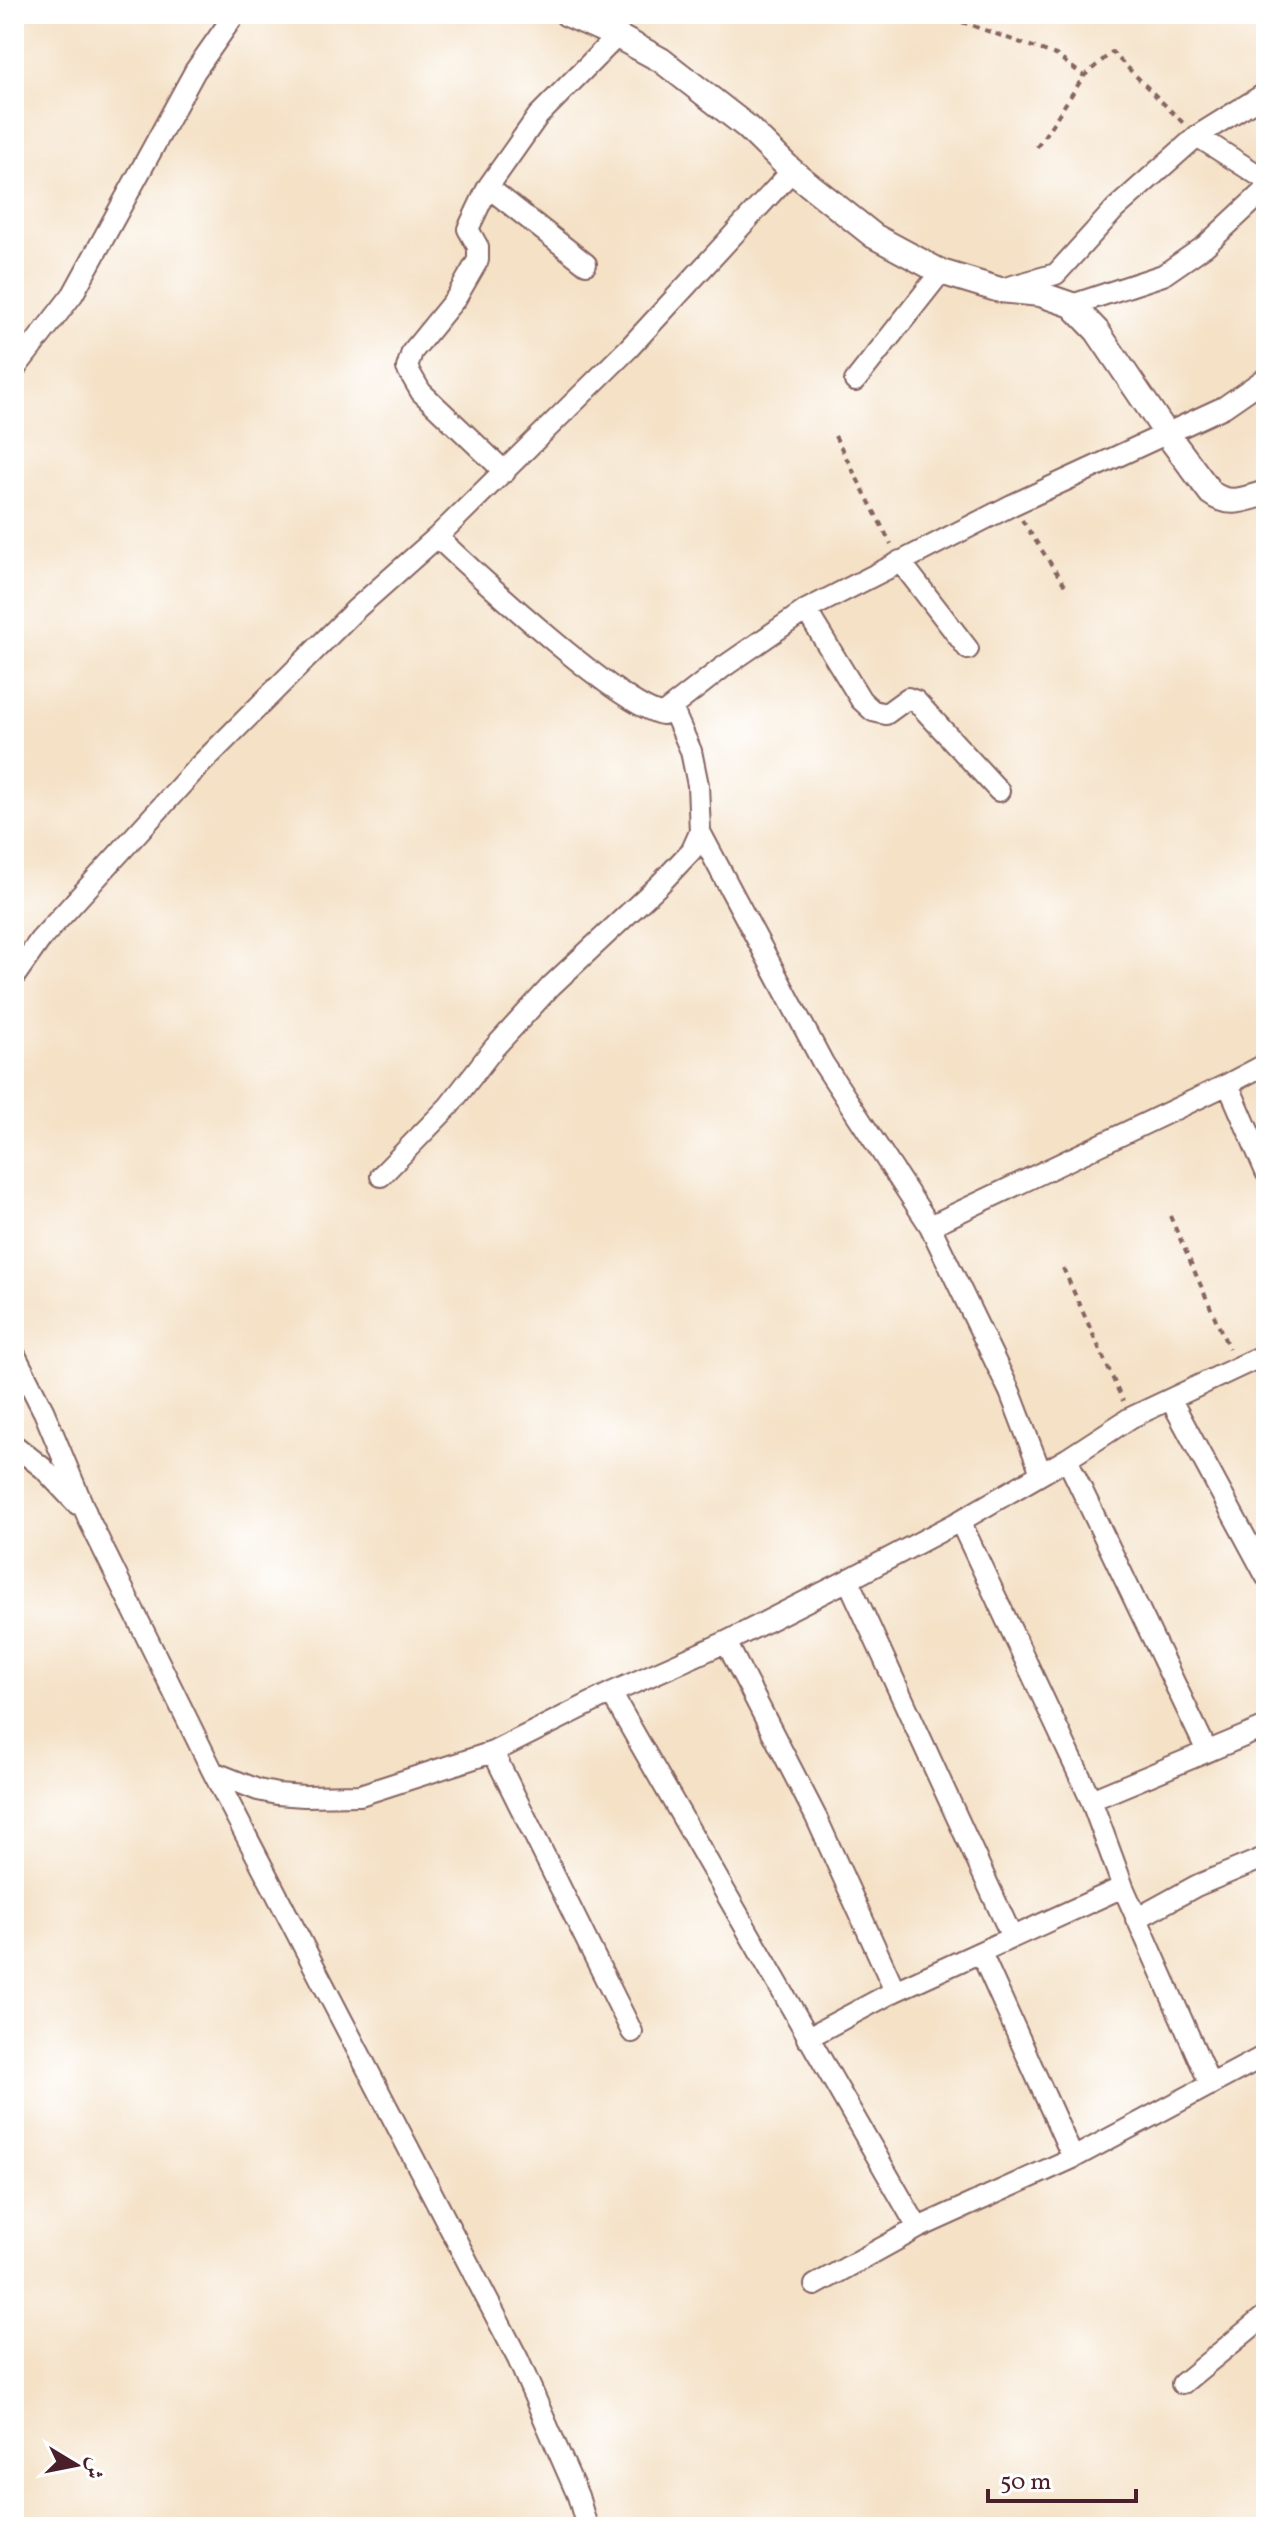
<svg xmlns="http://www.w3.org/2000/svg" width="1280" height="2541" viewBox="0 0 1280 2541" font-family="Vollkorn,Amiri,serif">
<rect width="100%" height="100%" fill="#fff"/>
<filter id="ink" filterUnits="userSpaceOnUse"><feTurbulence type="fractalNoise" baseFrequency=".0125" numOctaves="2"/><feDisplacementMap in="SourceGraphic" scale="16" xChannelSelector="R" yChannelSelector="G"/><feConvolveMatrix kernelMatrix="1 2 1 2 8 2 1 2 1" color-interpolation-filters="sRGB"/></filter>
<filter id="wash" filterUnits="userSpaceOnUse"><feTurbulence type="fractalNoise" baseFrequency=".006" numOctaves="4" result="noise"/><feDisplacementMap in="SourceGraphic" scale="32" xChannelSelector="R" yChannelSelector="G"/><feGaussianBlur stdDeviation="1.8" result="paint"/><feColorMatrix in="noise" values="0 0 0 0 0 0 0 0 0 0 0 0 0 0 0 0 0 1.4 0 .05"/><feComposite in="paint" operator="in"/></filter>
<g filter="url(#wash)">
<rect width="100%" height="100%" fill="#f4e1c6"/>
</g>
<g filter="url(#ink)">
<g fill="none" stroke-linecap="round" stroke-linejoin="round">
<defs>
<path id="minor" d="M 1197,136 L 1266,180
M 488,187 L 586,264
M 1005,288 L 1056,274 L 1115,209 L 1197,136 L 1266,93
M 1072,305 L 1163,275 L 1205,246 L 1266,189
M 14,370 L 73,294 L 195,71 L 235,14
M 855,381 L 941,272
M 505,472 L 421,392 L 407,368 L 412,352 L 456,298 L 478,260 L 478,247 L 468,229 L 488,187 L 538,116 L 617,36
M 437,537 C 473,571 624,711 663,714 L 722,668 L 806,610 L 1012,505 L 1224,407 L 1266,378
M 900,561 L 968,649
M 806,610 L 861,700 L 873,711 L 886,714 L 908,698 L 916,701 L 999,791
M 700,832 L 823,1063 L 930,1226
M 14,977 L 40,940 L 194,771 L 355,610 L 437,537 L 629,348 L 792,171
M 1266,1064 L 1228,1084 L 1266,1172
M 381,1176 L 449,1106 L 494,1048 L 551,986 L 660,884 L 692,850 L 700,832 L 698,785 L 691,751 L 672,708
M 14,1353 L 44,1412 L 89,1520 L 213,1772 L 518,2359 L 578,2496 L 587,2527
M 1171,1400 L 1266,1576
M 14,1445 L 43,1468 L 77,1504
M 1067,1459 L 1207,1751
M 1041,1473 L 1010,1392 L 930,1226 L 1228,1084
M 960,1521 L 1091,1800 L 1123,1887 L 1210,2084
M 848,1580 L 1012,1937
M 726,1642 L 816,1817 L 895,1991
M 611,1693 L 918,2228
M 493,1752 L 632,2032
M 213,1772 L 258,1790 L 277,1794 L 304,1796 L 360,1795 L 493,1752 L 611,1693 L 726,1642 L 848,1580 L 960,1521 L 1067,1459 L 1130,1418 L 1266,1354
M 1091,1800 L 1266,1727
M 1136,1919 L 1196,1886 L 1266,1857
M 981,1953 L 1073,2158
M 807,2038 L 895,1991 L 1123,1887
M 815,2285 L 918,2228 L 1073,2158 L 1266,2055
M 1182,2384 L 1266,2315"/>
<path id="tertiary" d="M 567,14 L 617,36 L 661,60 L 746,126 L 792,171 L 874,236 L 941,272 L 1000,290 L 1040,294 L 1072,305 L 1097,331 L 1166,433 L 1211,493 C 1229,507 1245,499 1266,493"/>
</defs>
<use href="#minor" stroke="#866361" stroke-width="24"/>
<use href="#tertiary" stroke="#866361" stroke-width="28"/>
<path stroke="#866361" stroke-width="4" stroke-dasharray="6 6" stroke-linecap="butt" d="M 939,14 L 1056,55 L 1084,76
M 1037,147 L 1084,76 L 1112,52 L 1183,123
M 835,436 L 891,544
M 1022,520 L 1066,587
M 1170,1216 L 1229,1349
M 1063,1268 L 1123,1401"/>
<use href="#minor" stroke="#fff" stroke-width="20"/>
<use href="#tertiary" stroke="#fff" stroke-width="24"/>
</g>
</g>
<rect width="1280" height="2541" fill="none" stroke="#fff" stroke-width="48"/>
<g transform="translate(76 2465) rotate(100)" stroke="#ffffff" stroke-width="6" paint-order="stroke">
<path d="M0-6L14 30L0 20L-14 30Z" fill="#4a1f2b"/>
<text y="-12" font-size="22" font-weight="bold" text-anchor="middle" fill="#4a1f2b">ش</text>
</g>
<path d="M988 2489v12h148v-12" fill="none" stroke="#4a1f2b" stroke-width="4"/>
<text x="1000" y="2489" font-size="24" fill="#4a1f2b" stroke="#ffffff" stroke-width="6" paint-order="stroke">50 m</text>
</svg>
